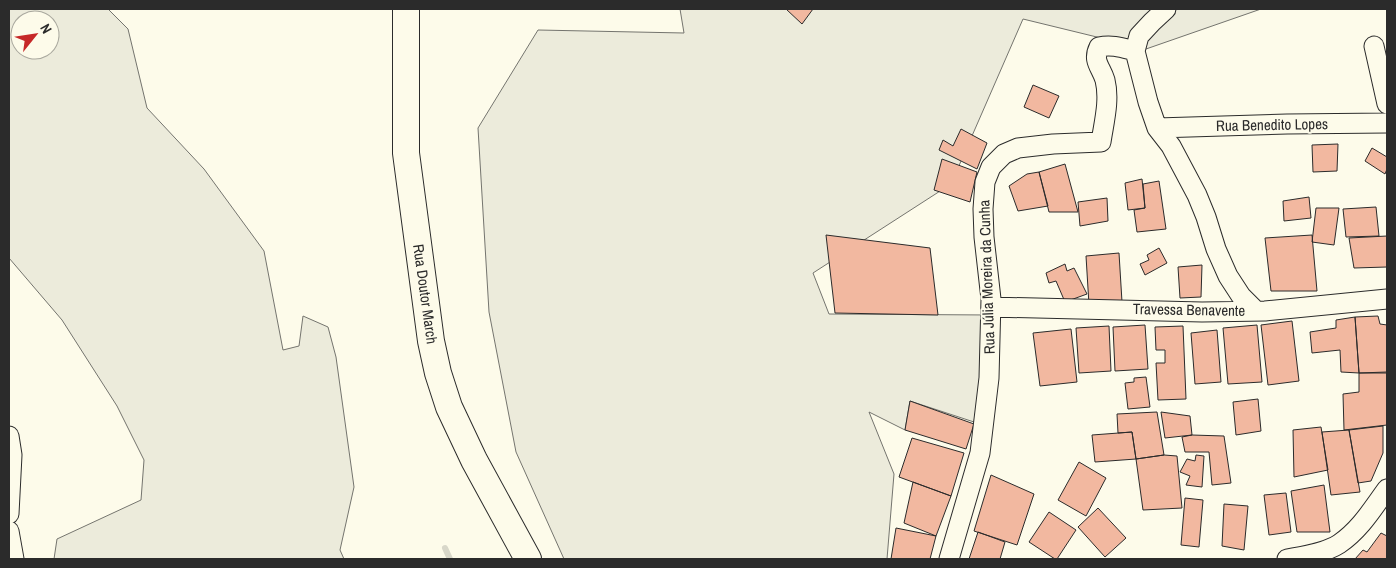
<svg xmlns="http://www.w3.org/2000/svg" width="1396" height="568" viewBox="0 0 1396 568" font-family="'Archivo Narrow',sans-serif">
<rect width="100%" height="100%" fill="#fdfbea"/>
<path fill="#ecebdb" stroke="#74746e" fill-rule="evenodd" d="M 9,9 L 108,9 L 128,29 L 147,108 L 204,169 L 264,251 L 283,350 L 299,346 L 303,316 L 328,327 L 336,357 L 354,487 L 340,550 L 344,559 L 54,559 L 57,539 L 141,500 L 144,460 L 117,406 L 62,320 L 9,258 ZM 20,20 L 50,20 L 50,50 L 20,50 Z
M 680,9 L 1261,9 L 1146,49 L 1023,19 L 951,184 L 813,273 L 829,314 L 991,315 L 974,422 L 910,401 L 905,430 L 869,412 L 894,474 L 887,559 L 564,559 L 516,452 L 489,312 L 478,128 L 538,30 L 684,33 Z"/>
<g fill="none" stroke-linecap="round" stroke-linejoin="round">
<path stroke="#d8d7c9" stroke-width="6" d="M 445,548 L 450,559"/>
</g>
<path fill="#f2b8a0" stroke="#2b2b2b" d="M 786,9 L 813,9 L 802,24 Z
M 1033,85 L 1059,96 L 1049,118 L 1024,107 Z
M 961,129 L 987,143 L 977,169 L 939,150 L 943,140 L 953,146 Z
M 1338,144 L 1337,171 L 1313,172 L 1312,145 Z
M 1372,148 L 1387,157 L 1387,169 L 1385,174 L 1365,161 Z
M 942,159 L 977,172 L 970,202 L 934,190 Z
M 1065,164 L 1078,212 L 1049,212 L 1039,172 Z
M 1039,172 L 1048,206 L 1018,211 L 1009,186 L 1027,174 Z
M 1142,179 L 1145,208 L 1128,210 L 1125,183 Z
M 1159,181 L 1166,229 L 1137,232 L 1134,210 L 1145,208 L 1143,184 Z
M 1309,197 L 1311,218 L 1284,221 L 1283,201 Z
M 1107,198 L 1108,221 L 1080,226 L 1078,202 Z
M 1376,207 L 1379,236 L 1346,237 L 1343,209 Z
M 1316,208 L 1339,208 L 1334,245 L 1312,242 Z
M 826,235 L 930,248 L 938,315 L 835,313 Z
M 1312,235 L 1317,291 L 1271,291 L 1265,238 Z
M 1387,236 L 1387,267 L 1354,268 L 1349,238 Z
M 1159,248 L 1167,263 L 1145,275 L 1140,264 L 1149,260 L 1147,255 Z
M 1119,253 L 1122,302 L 1089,305 L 1086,256 Z
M 1065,264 L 1067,271 L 1074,268 L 1087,294 L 1065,302 L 1056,281 L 1049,283 L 1046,273 Z
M 1202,265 L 1201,297 L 1180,298 L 1178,267 Z
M 1378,316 L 1380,324 L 1387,325 L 1387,373 L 1359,373 L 1355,317 Z
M 1355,317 L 1359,373 L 1341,372 L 1340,350 L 1312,353 L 1310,332 L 1336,328 L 1336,320 Z
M 1292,321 L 1299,381 L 1268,385 L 1261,325 Z
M 1145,325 L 1148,369 L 1115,371 L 1113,327 Z
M 1257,325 L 1262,382 L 1228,384 L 1223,328 Z
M 1109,326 L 1111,371 L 1079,373 L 1076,328 Z
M 1183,326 L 1186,399 L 1158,400 L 1156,363 L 1165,363 L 1165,350 L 1156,350 L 1155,327 Z
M 1071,329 L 1077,382 L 1040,386 L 1033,333 Z
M 1217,330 L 1221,382 L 1195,384 L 1191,333 Z
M 1387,372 L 1387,425 L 1344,430 L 1343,394 L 1359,392 L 1359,373 Z
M 1146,377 L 1150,407 L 1128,409 L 1125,383 L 1134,382 L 1134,378 Z
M 1258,399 L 1261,431 L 1236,435 L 1233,402 Z
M 910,401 L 974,424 L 966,449 L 905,430 Z
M 1157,412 L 1164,455 L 1136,459 L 1132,432 L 1118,433 L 1117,414 Z
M 1161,412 L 1190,416 L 1192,435 L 1165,438 Z
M 1383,426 L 1383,453 L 1371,481 L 1358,483 L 1349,430 Z
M 1321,427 L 1328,470 L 1294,477 L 1293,430 Z
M 1349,430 L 1360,492 L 1331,495 L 1322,432 Z
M 1132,432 L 1136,459 L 1095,462 L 1092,435 Z
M 1192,435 L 1224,436 L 1231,483 L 1212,485 L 1209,452 L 1185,452 L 1182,437 Z
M 912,438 L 964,453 L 951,496 L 899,477 Z
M 1164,455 L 1177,456 L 1182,508 L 1143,510 L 1136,459 Z
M 1196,455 L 1204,456 L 1202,487 L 1186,485 L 1190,476 L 1180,472 L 1187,459 L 1195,461 Z
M 1079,462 L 1106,478 L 1086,516 L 1058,500 Z
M 991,475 L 1034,494 L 1017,545 L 974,531 Z
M 913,482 L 951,496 L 936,536 L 904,523 Z
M 1324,485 L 1330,532 L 1297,532 L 1291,491 Z
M 1286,493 L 1291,532 L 1269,535 L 1264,495 Z
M 1185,498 L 1203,500 L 1199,547 L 1181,545 Z
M 1224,504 L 1248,506 L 1244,550 L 1222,546 Z
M 1098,508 L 1126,538 L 1105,557 L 1078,527 Z
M 1049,512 L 1076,530 L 1057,559 L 1055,559 L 1029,542 Z
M 896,528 L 936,536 L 930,559 L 891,559 Z
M 978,532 L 1005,542 L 1000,559 L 969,559 Z
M 1381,533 L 1387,536 L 1387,559 L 1355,559 L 1363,550 L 1367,552 Z"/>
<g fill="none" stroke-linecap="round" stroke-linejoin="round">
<defs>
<path id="street" d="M 1166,9 L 1152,22 L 1139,36 L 1135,51 L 1148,102 L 1157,128 L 1171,146 L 1197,195 L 1206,217 L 1216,249 L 1228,276 L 1241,296 L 1256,311
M 1374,46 L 1387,104
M 1157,128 L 1287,124 L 1387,123
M 991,307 L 1202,312 L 1265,311 L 1387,299
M 9,436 L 12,455 L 9,514
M 9,531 L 14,559
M 949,559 L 980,453 L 989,378 L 991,299 L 984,237 L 983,209 L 985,182 L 991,167 L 1004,154 L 1018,148 L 1053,144 L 1101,142 C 1104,122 1110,100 1105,80 C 1101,67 1092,61 1099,47 C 1112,44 1123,48 1135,51
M 1287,559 C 1303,556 1325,553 1339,544 C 1360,530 1373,508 1387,489"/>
<path id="secondary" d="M 406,9 L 406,153 L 431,341 L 438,373 L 449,407 L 474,460 L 528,559"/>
</defs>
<use href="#street" stroke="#2b2b2b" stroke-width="21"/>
<use href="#secondary" stroke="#2b2b2b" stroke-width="28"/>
<use href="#street" stroke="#fdfbea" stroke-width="19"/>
<use href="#secondary" stroke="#fdfbea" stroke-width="26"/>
</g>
<g text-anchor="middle" stroke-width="4" stroke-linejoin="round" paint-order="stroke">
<g font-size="15" fill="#2b2b2b" stroke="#fdfbea">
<text transform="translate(1272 125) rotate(-1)" y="5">Rua Benedito Lopes</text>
<text transform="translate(987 277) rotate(-92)" y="5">Rua Júlia Moreira da Cunha</text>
<text transform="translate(425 294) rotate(82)" y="5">Rua Doutor March</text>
<text transform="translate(1189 310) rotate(1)" y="5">Travessa Benavente</text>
</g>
</g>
<rect width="1396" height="568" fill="none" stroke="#2b2b2b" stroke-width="20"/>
<g transform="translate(35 35) rotate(60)"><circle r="24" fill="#fdfbea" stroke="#a9a89e"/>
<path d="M0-4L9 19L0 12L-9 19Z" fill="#c62828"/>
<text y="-8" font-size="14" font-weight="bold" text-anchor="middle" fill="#2b2b2b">N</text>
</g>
</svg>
